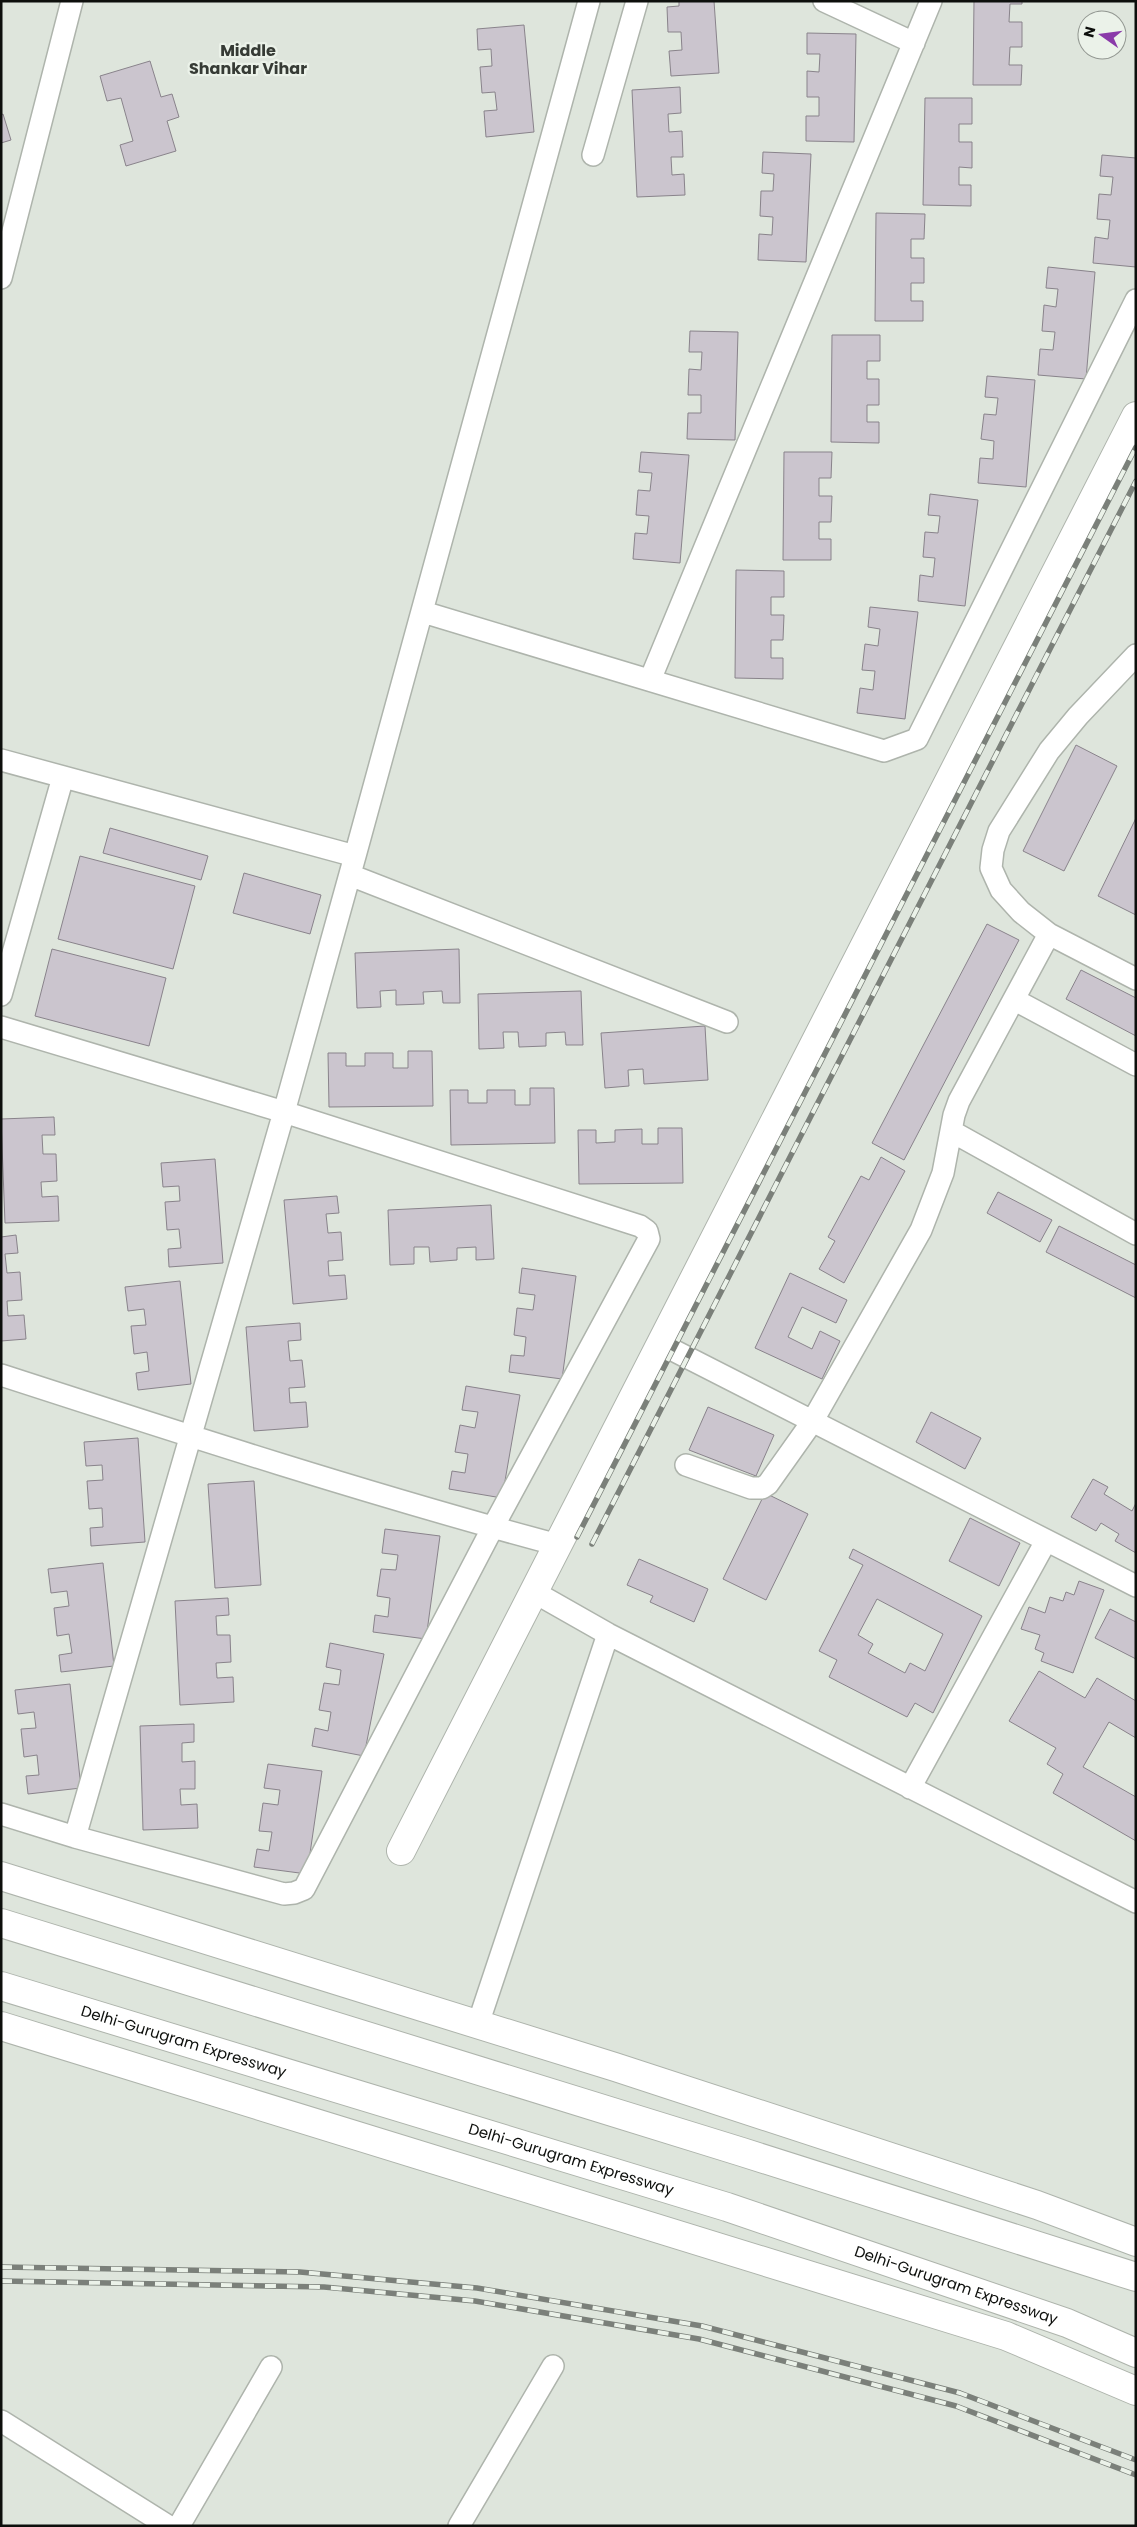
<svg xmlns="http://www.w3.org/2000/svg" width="1137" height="2527" viewBox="0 0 1137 2527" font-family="Poppins,sans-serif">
<rect width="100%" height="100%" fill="#dee5dc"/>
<path fill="#cbc5ce" stroke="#89838b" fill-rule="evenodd" d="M 679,1 L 714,1 L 719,73 L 671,76 L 669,51 L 682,50 L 681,32 L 668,32 L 667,7 L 679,6 Z
M 974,1 L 1022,1 L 1022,4 L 1010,4 L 1009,22 L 1022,22 L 1022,47 L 1010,47 L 1009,65 L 1022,65 L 1021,85 L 973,85 Z
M 524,25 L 534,132 L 486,137 L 484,111 L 497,110 L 495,92 L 482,93 L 480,67 L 492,66 L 491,49 L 478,50 L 477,29 Z
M 807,33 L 856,34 L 854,142 L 806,141 L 806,116 L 819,116 L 819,97 L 807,97 L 807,71 L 819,72 L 820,54 L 807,54 Z
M 150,61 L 161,97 L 172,94 L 179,117 L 167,121 L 176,151 L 126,166 L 120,145 L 133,141 L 121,98 L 107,101 L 100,76 Z
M 680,87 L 681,113 L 668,114 L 669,132 L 682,131 L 683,157 L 671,157 L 672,175 L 684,174 L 685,195 L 637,197 L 632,90 Z
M 925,98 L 972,98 L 972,124 L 959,124 L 959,142 L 972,142 L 972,168 L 959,167 L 959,185 L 971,185 L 971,206 L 923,205 Z
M 3,114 L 11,140 L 1,143 L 1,115 Z
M 763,152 L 811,154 L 806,262 L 758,260 L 759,234 L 772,235 L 773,217 L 760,216 L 761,191 L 773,191 L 774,174 L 762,173 Z
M 1102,155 L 1136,158 L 1136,267 L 1093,263 L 1095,237 L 1108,239 L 1110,220 L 1097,219 L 1099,194 L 1111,195 L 1113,177 L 1100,176 Z
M 876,213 L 925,214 L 924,239 L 911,239 L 911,258 L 924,258 L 924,283 L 911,283 L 911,301 L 923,301 L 923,321 L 875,321 Z
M 1048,267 L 1095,272 L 1086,379 L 1038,375 L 1040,349 L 1053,350 L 1055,332 L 1042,331 L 1044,305 L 1056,307 L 1058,289 L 1046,288 Z
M 690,331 L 738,332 L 735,440 L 687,439 L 688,413 L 701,413 L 701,395 L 688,395 L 689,369 L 701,370 L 702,352 L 689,352 Z
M 832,335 L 880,335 L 880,361 L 867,361 L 867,379 L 879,379 L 879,405 L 867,405 L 867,422 L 879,422 L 879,443 L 831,442 Z
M 987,376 L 1035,380 L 1026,487 L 978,483 L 980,458 L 993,459 L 994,441 L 981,439 L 984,414 L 996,415 L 998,398 L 985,397 Z
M 641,452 L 689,455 L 680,563 L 633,559 L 635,533 L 647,534 L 649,516 L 636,515 L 638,490 L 650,491 L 652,473 L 639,472 Z
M 784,452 L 832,452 L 831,478 L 819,478 L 819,496 L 832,496 L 831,522 L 819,522 L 819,539 L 831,539 L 831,560 L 783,560 Z
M 930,494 L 978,500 L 965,606 L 918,601 L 920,575 L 933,577 L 935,558 L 923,557 L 925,532 L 938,533 L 940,516 L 928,515 Z
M 736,570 L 784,571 L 784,597 L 771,597 L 771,615 L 784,615 L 783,640 L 771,640 L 771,658 L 783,658 L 783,679 L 735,678 Z
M 870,607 L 918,612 L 905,719 L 857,713 L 860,688 L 873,690 L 875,671 L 862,670 L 865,644 L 878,646 L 880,629 L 868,627 Z
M 1076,745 L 1117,766 L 1064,871 L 1023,851 Z
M 1136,818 L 1136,915 L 1098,896 Z
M 110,828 L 208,856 L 201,880 L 103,853 Z
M 80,856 L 195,886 L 173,969 L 58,939 Z
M 244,873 L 321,895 L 310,934 L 233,913 Z
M 987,924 L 1019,940 L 904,1160 L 872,1143 Z
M 52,949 L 166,978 L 149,1046 L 35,1016 Z
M 459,949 L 460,1003 L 443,1003 L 442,991 L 423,992 L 424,1004 L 396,1005 L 396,990 L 380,991 L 381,1007 L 357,1008 L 355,953 Z
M 1081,970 L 1136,998 L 1136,1036 L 1066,999 Z
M 581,991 L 583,1045 L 566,1045 L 565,1032 L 546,1033 L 546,1046 L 519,1047 L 518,1032 L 503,1032 L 504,1048 L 479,1049 L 478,994 Z
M 705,1026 L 708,1080 L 644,1084 L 643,1069 L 628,1070 L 629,1086 L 605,1088 L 601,1033 Z
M 408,1051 L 432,1051 L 433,1106 L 329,1107 L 328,1053 L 346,1053 L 346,1066 L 365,1066 L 365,1053 L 393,1053 L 393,1068 L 408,1068 Z
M 530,1088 L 554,1088 L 555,1143 L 451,1145 L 450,1090 L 468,1090 L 468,1103 L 487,1103 L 487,1090 L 515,1090 L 515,1105 L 530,1105 Z
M 54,1117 L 55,1135 L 42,1135 L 43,1154 L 56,1154 L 57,1181 L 41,1182 L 42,1197 L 58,1196 L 59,1221 L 5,1223 L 1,1119 Z
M 658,1128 L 682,1128 L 683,1183 L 579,1184 L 578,1130 L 596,1130 L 596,1143 L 615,1142 L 615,1130 L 642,1129 L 642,1144 L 658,1144 Z
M 881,1157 L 905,1171 L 844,1283 L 819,1269 L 835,1241 L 828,1237 L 861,1176 L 869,1180 Z
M 215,1159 L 223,1263 L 169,1267 L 168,1249 L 181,1248 L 179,1229 L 167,1230 L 165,1202 L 180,1201 L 179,1186 L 163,1187 L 161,1163 Z
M 998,1192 L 1052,1220 L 1040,1242 L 987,1213 Z
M 337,1196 L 339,1213 L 326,1214 L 328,1233 L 341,1232 L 343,1260 L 328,1261 L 329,1276 L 345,1275 L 347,1299 L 293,1304 L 284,1200 Z
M 491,1205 L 494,1259 L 476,1260 L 476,1247 L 457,1248 L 457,1260 L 430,1262 L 429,1247 L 414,1247 L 414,1264 L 390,1265 L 388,1210 Z
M 1059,1226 L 1136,1265 L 1136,1298 L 1046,1252 Z
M 16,1235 L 18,1253 L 5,1254 L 7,1273 L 20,1272 L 22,1300 L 7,1301 L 8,1316 L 24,1315 L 26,1339 L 1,1341 L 1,1237 Z
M 522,1268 L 576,1276 L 562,1379 L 509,1372 L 511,1355 L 524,1356 L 526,1337 L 514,1335 L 517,1308 L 533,1310 L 535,1295 L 519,1293 Z
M 790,1273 L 847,1300 L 836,1323 L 802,1307 L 788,1337 L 812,1349 L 820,1331 L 840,1341 L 822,1379 L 755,1348 Z
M 180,1281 L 191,1384 L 138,1390 L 136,1373 L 149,1371 L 147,1352 L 134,1354 L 131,1326 L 146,1325 L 144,1309 L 128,1311 L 125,1287 Z
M 300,1323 L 301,1340 L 288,1341 L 290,1361 L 302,1360 L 305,1387 L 289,1388 L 290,1403 L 306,1402 L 308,1427 L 254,1431 L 246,1327 Z
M 466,1386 L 520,1395 L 502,1498 L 449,1489 L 452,1471 L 465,1473 L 468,1454 L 455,1452 L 460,1425 L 475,1428 L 478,1412 L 462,1410 Z
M 708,1407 L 774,1435 L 756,1476 L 689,1450 Z
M 931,1412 L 981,1438 L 965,1469 L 916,1442 Z
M 138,1438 L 145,1542 L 91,1546 L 90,1528 L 103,1527 L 102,1508 L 89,1509 L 87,1481 L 103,1480 L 102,1465 L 86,1466 L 84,1442 Z
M 1093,1479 L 1108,1487 L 1104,1494 L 1132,1511 L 1136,1503 L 1136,1553 L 1115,1541 L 1119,1534 L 1101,1523 L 1096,1531 L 1071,1517 Z
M 254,1481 L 261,1585 L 215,1588 L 208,1484 Z
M 765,1493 L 808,1514 L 766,1600 L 723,1579 Z
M 970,1518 L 1020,1543 L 999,1586 L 949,1561 Z
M 385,1529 L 440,1536 L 426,1639 L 373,1632 L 375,1615 L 388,1617 L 390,1598 L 377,1596 L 381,1569 L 396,1570 L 398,1555 L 382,1553 Z
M 853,1549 L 982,1616 L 933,1713 L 915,1703 L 907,1717 L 829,1677 L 837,1660 L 819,1651 L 863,1565 L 849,1558 ZM 877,1599 L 943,1634 L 925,1671 L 910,1663 L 905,1673 L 868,1653 L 873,1644 L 858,1635 Z
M 639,1559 L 708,1589 L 694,1622 L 650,1602 L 653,1596 L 627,1585 Z
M 103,1563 L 114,1666 L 61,1672 L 59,1655 L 72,1653 L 69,1634 L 57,1636 L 54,1608 L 69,1606 L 67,1591 L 51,1593 L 48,1569 Z
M 1079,1581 L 1104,1590 L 1073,1673 L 1041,1661 L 1044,1653 L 1035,1649 L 1040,1635 L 1021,1629 L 1029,1607 L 1045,1613 L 1050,1597 L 1063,1601 L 1066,1592 L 1074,1595 Z
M 228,1598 L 229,1615 L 216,1616 L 217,1635 L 230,1635 L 231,1662 L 216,1663 L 217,1678 L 233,1677 L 234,1702 L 180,1705 L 175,1601 Z
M 1110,1609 L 1136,1622 L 1136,1659 L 1095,1638 Z
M 330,1643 L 384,1654 L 364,1756 L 312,1746 L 315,1728 L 328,1731 L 331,1712 L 319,1710 L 324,1683 L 339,1685 L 341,1670 L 326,1667 Z
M 1039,1671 L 1085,1698 L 1097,1678 L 1136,1701 L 1136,1738 L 1109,1722 L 1083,1767 L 1136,1797 L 1136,1841 L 1053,1793 L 1063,1774 L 1047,1764 L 1056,1748 L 1009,1721 Z
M 70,1684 L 81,1788 L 28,1794 L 26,1776 L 39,1775 L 37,1755 L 24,1757 L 21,1729 L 36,1728 L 34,1712 L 18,1714 L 15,1690 Z
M 194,1724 L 194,1742 L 182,1743 L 182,1762 L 195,1761 L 195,1789 L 180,1789 L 181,1805 L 197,1804 L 198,1828 L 143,1830 L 140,1726 Z
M 268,1764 L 322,1771 L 307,1874 L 254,1867 L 257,1849 L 269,1851 L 272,1832 L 259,1831 L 263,1803 L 278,1805 L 280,1790 L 264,1788 Z"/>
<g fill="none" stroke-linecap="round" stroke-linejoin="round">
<defs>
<path id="street" d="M 824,1 L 914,43
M 593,155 L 637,1
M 1,278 L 72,1
M 423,612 L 884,751 L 917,739 L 1136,300
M 1136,655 L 1078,716 L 1049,751 L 999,831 L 993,850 L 991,868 L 1001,890 L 1021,912 L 1049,934 L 1136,979
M 650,680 L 931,1
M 1,760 L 355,856 L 589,1
M 350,875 L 727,1022
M 1,995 L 63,777
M 1015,1000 L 1136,1065
M 1,1027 L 284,1112 L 640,1226 L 647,1231 L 649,1239 L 493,1527 L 304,1889 L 294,1893 L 284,1894 L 75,1837 L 1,1814
M 951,1131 L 1136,1234
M 661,1344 L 1136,1586
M 1,1375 C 186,1435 371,1495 558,1545
M 686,1465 L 751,1488 L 762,1488 L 768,1484 L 812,1422 L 921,1230 L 943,1173 L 954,1115 L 959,1101 L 1049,934
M 534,1592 L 608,1634 L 1136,1902
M 910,1788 L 1046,1541
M 75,1837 L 284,1112 L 355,856
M 478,2024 L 608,1634
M 1,2421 L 168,2526
M 179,2526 L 271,2367
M 459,2526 L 553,2366"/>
<path id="secondary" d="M 401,1851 L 1136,416
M 1,1876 L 615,2067 L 1037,2205 L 1136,2242
M 1,2026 L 1006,2336 L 1136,2391"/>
<g id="highway">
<path d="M 1,1923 L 742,2152 L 1136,2277"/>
<path id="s1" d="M 1,1986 L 727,2207 L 1067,2323 L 1136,2353"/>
</g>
</defs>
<use href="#street" stroke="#aeb4ac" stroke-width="24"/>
<use href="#secondary" stroke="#aeb4ac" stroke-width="30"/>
<use href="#highway" stroke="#aeb4ac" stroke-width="30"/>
<use href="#street" stroke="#fff" stroke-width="21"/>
<use href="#secondary" stroke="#fff" stroke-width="28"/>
<use href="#highway" stroke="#fff" stroke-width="28"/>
<defs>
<path id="rail" d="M 577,1537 L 1136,447
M 592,1544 L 1136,481
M 1,2267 L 300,2272 L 477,2288 L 702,2326 L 960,2393 L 1136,2460
M 1,2281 L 324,2287 L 475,2301 L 699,2339 L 956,2406 L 1136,2475"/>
</defs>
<use href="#rail" stroke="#7b807a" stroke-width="5.5"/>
<use href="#rail" stroke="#ebf2e9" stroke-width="4" stroke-dasharray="11" stroke-linecap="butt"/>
</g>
<g text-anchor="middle" stroke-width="4.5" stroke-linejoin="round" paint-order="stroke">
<g font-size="15" fill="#0d0f0c" stroke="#ebf2e9">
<text dy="5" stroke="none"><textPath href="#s1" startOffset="191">Delhi-Gurugram Expressway</textPath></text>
<text dy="5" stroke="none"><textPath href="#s1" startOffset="596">Delhi-Gurugram Expressway</textPath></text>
<text dy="5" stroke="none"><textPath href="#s1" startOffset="1001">Delhi-Gurugram Expressway</textPath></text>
</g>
<g font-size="16" font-weight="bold" fill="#363b35" stroke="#ebf2e9">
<text x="248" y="56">Middle<tspan x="248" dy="18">Shankar Vihar</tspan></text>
</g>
</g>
<rect width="1137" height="2527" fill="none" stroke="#0d0f0c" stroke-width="5"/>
<g transform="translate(1102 35) rotate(284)"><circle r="24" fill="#ebf2e9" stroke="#929791"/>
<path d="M0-4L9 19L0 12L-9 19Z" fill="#8a3aa9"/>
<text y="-8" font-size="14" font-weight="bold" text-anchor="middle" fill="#0d0f0c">N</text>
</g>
</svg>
